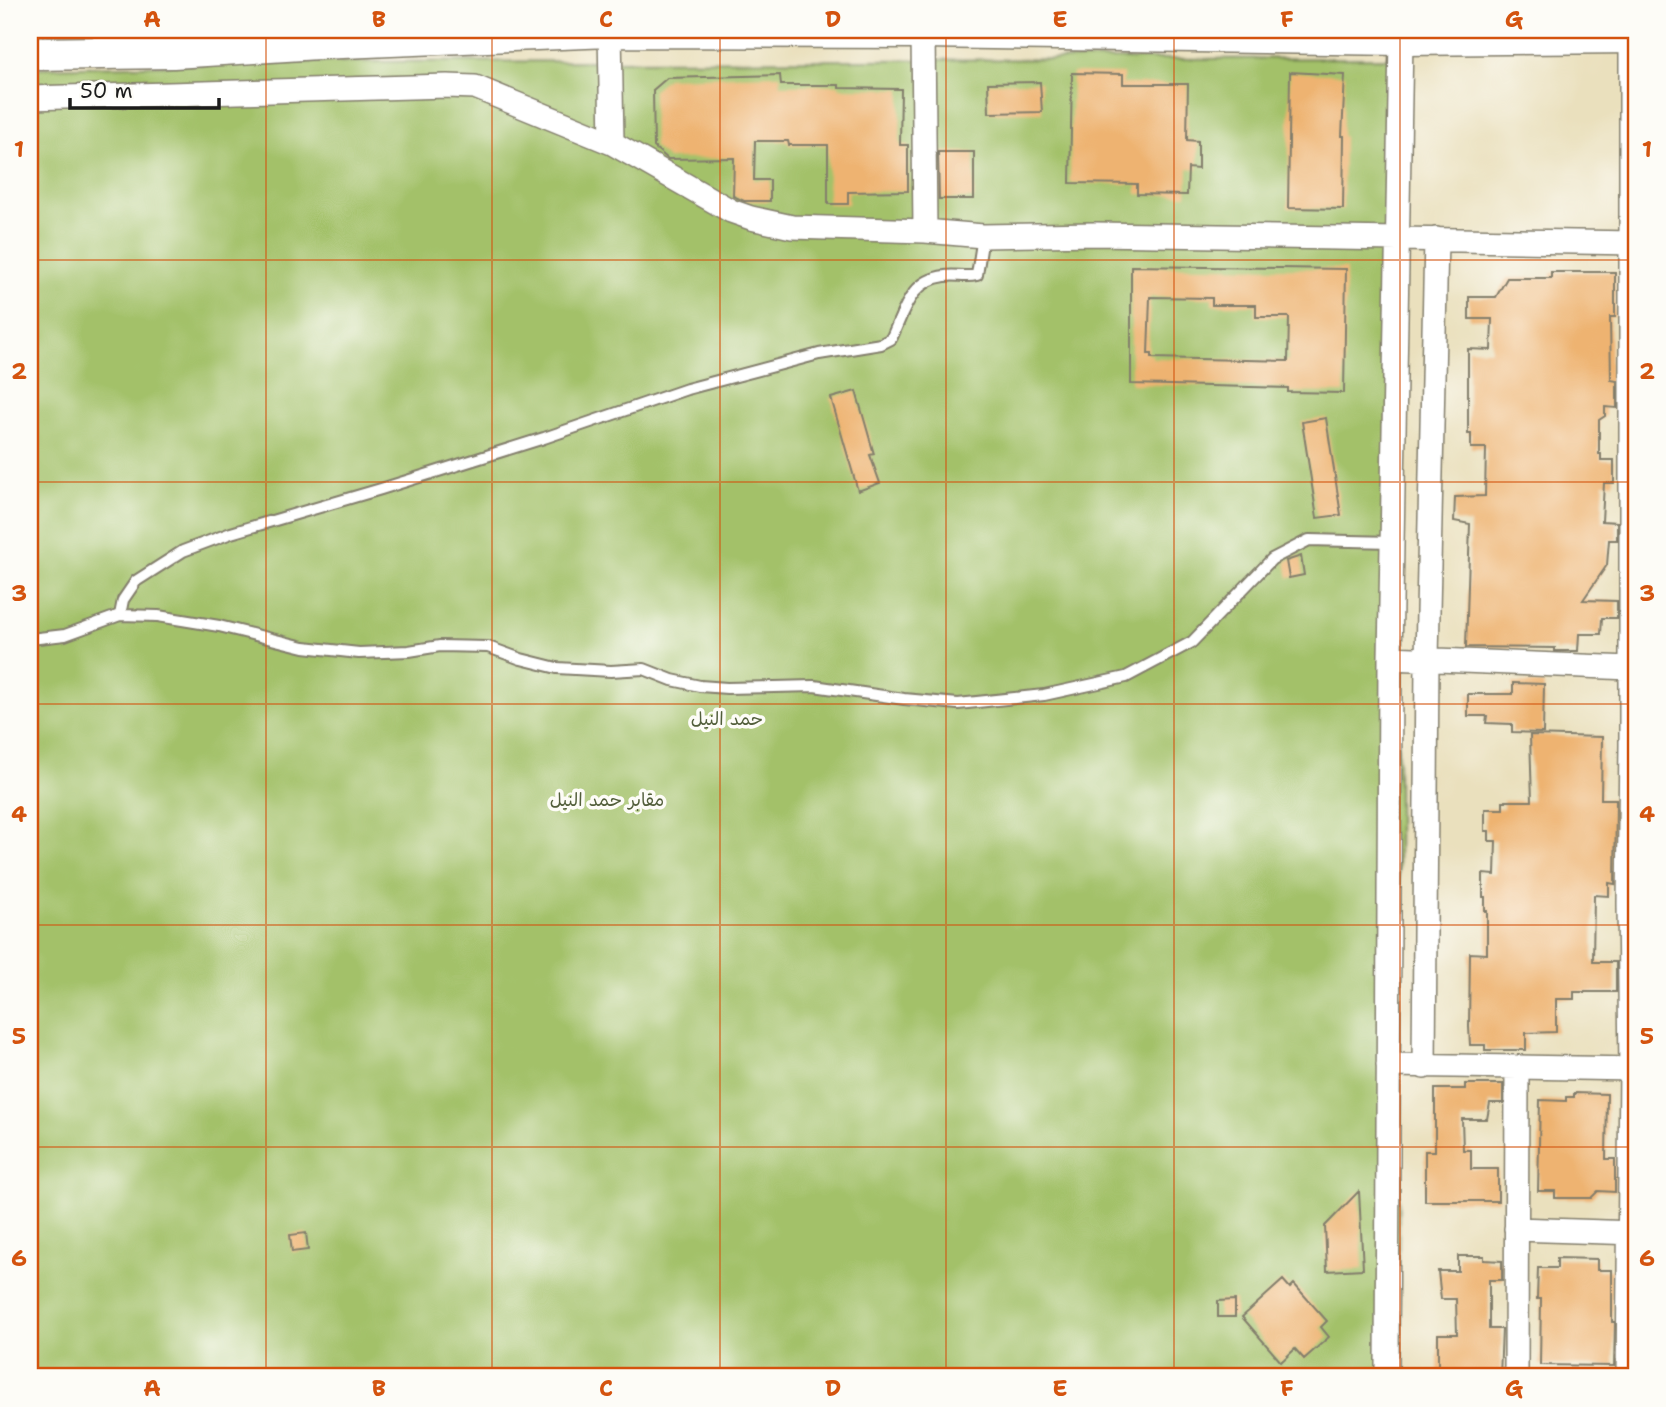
<svg xmlns="http://www.w3.org/2000/svg" width="1666" height="1407" viewBox="0 0 1666 1407" font-family="'Shantell Sans','Playpen Sans Arabic',sans-serif">
<rect width="100%" height="100%" fill="#fdfcf7"/>
<filter id="ink" filterUnits="userSpaceOnUse"><feTurbulence type="fractalNoise" baseFrequency=".0143" numOctaves="2"/><feDisplacementMap in="SourceGraphic" scale="14" xChannelSelector="R" yChannelSelector="G"/><feConvolveMatrix kernelMatrix="1 2 1 2 8 2 1 2 1" color-interpolation-filters="sRGB"/></filter>
<filter id="wash" filterUnits="userSpaceOnUse"><feTurbulence type="fractalNoise" baseFrequency=".00686" numOctaves="4" result="noise"/><feDisplacementMap in="SourceGraphic" scale="28" xChannelSelector="R" yChannelSelector="G"/><feGaussianBlur stdDeviation="1.57" result="paint"/><feColorMatrix in="noise" values="0 0 0 0 0 0 0 0 0 0 0 0 0 0 0 0 0 1.4 0 .05"/><feComposite in="paint" operator="in"/></filter>
<g filter="url(#wash)">
<rect width="100%" height="100%" fill="#eae0bd"/>
<path fill="#a3c169" stroke="#606e42" stroke-width="2" d="M 1397,58 L 1399,1377 L 30,1377 L 30,68 L 323,62 Z"/>
<g id="blocks">
<path fill="#eeb371" fill-rule="evenodd" d="M 1290,72 L 1345,75 L 1342,136 L 1344,136 L 1343,209 L 1288,208 Z
M 1072,73 L 1123,74 L 1123,84 L 1188,84 L 1187,140 L 1198,141 L 1198,169 L 1188,168 L 1187,195 L 1137,194 L 1137,184 L 1070,183 Z
M 780,75 L 781,85 L 839,85 L 839,88 L 901,89 L 900,145 L 908,145 L 908,191 L 848,192 L 848,204 L 828,204 L 828,145 L 789,145 L 788,141 L 755,141 L 754,180 L 770,180 L 770,201 L 744,201 L 733,196 L 734,158 L 668,159 L 654,147 L 653,90 L 667,78 Z
M 1040,82 L 1042,112 L 989,113 L 988,83 Z
M 938,152 L 974,152 L 974,199 L 939,199 Z
M 1131,266 L 1346,269 L 1344,393 L 1288,392 L 1288,388 L 1131,384 ZM 1150,297 L 1212,298 L 1212,305 L 1256,305 L 1256,317 L 1289,317 L 1288,361 L 1152,358 L 1152,354 L 1148,354 Z
M 1551,272 L 1615,272 L 1615,317 L 1610,317 L 1611,380 L 1617,381 L 1617,408 L 1605,407 L 1605,416 L 1599,420 L 1599,454 L 1601,454 L 1601,460 L 1614,460 L 1614,483 L 1604,483 L 1602,521 L 1617,522 L 1617,540 L 1609,540 L 1607,565 L 1583,600 L 1617,601 L 1617,618 L 1602,618 L 1601,634 L 1579,634 L 1578,651 L 1555,651 L 1555,648 L 1466,647 L 1470,524 L 1454,521 L 1455,497 L 1485,496 L 1486,448 L 1471,448 L 1471,434 L 1468,434 L 1468,349 L 1491,350 L 1492,319 L 1469,319 L 1469,297 L 1496,297 L 1507,278 L 1551,278 Z
M 856,391 L 874,454 L 870,455 L 880,483 L 858,491 L 831,398 Z
M 1326,418 L 1341,515 L 1317,518 L 1302,422 Z
M 1301,556 L 1304,575 L 1289,578 L 1286,561 Z
M 1513,683 L 1544,684 L 1543,733 L 1512,732 L 1512,724 L 1486,723 L 1487,716 L 1468,716 L 1468,694 L 1513,694 Z
M 1530,735 L 1602,737 L 1601,799 L 1616,799 L 1615,884 L 1609,883 L 1609,896 L 1594,895 L 1593,962 L 1616,962 L 1616,992 L 1574,992 L 1574,999 L 1556,999 L 1556,1032 L 1526,1033 L 1526,1050 L 1485,1050 L 1485,1045 L 1470,1045 L 1469,1027 L 1470,953 L 1487,954 L 1487,911 L 1485,911 L 1485,897 L 1483,897 L 1483,874 L 1495,875 L 1496,841 L 1489,841 L 1489,831 L 1485,831 L 1485,809 L 1503,809 L 1503,801 L 1532,801 Z
M 1465,1084 L 1503,1084 L 1503,1103 L 1490,1103 L 1487,1119 L 1462,1119 L 1463,1150 L 1471,1150 L 1471,1169 L 1498,1169 L 1498,1201 L 1425,1201 L 1425,1151 L 1435,1151 L 1435,1089 L 1465,1089 Z
M 1574,1093 L 1607,1094 L 1606,1159 L 1615,1159 L 1615,1192 L 1598,1191 L 1591,1198 L 1555,1198 L 1555,1191 L 1538,1191 L 1540,1100 L 1566,1101 L 1566,1097 L 1574,1097 Z
M 1359,1191 L 1363,1269 L 1327,1271 L 1325,1226 Z
M 306,1233 L 308,1250 L 292,1252 L 290,1235 Z
M 1458,1256 L 1484,1256 L 1484,1260 L 1502,1261 L 1502,1280 L 1489,1280 L 1489,1329 L 1502,1329 L 1500,1377 L 1438,1377 L 1438,1334 L 1457,1334 L 1456,1299 L 1441,1299 L 1438,1271 L 1458,1271 Z
M 1557,1258 L 1597,1259 L 1597,1270 L 1612,1270 L 1612,1322 L 1615,1322 L 1614,1366 L 1540,1365 L 1541,1299 L 1537,1299 L 1538,1268 L 1557,1268 Z
M 1283,1280 L 1290,1288 L 1294,1284 L 1327,1321 L 1321,1327 L 1329,1337 L 1304,1359 L 1295,1349 L 1281,1362 L 1242,1317 Z
M 1235,1300 L 1235,1317 L 1218,1317 L 1218,1301 Z"/>
</g>
</g>
<g filter="url(#ink)">
<use href="#blocks" fill-opacity="0" stroke="#837e6c" stroke-width="2"/>
<g fill="none" stroke-linecap="round" stroke-linejoin="round">
<defs>
<path id="lane" d="M 120,615 L 123,600 L 136,581 L 183,551 L 231,533 L 381,489 L 544,438 L 687,389 L 819,354 L 881,344 L 891,339 C 904,312 910,280 945,276 C 956,274 965,278 977,275 L 983,236
M 30,639 L 65,635 L 120,615 L 158,616 L 219,626 L 304,647 L 359,653 L 409,651 L 440,646 L 488,647 L 521,659 L 557,668 L 611,671 L 644,669 L 672,680 L 700,686 L 727,688 L 814,686 L 904,699 L 958,704 L 1044,695 L 1126,677 L 1192,642 L 1272,559 L 1309,540 L 1392,542"/>
<path id="street" d="M 610,31 L 612,143
M 923,32 L 925,231
M 30,98 L 447,86 L 475,87 L 612,143 L 731,211 L 751,218 L 792,227 L 925,231 L 983,236 L 1095,234 L 1636,243
M 1390,658 L 1630,668
M 1388,1065 L 1636,1069
M 1424,1067 L 1427,659 L 1436,239
M 1516,1229 L 1636,1233
M 1387,1377 L 1390,658 L 1401,39
M 1516,1377 L 1517,1069
M 1628,1377 L 1631,1069 L 1629,903 L 1631,745 L 1631,37"/>
<path id="secondary" d="M 30,54 L 173,52 L 318,43 L 610,31 L 923,32 L 1401,39 L 1636,37"/>
</defs>
<use href="#lane" stroke="#837e6c" stroke-width="14"/>
<use href="#street" stroke="#837e6c" stroke-width="26"/>
<use href="#secondary" stroke="#837e6c" stroke-width="35"/>
<use href="#lane" stroke="#fff" stroke-width="10"/>
<use href="#street" stroke="#fff" stroke-width="23"/>
<use href="#secondary" stroke="#fff" stroke-width="32"/>
</g>
</g>
<path fill="none" stroke="#d4530e" stroke-width="2" stroke-opacity="0.55" d="M 266,30 L 266,1377M 492,30 L 492,1377M 720,30 L 720,1377M 946,30 L 946,1377M 1174,30 L 1174,1377M 1400,30 L 1400,1377M 30,260 L 1636,260M 30,482 L 1636,482M 30,704 L 1636,704M 30,925 L 1636,925M 30,1147 L 1636,1147"/>
<g text-anchor="middle" stroke-width="7" stroke-linejoin="round" paint-order="stroke">
<g font-size="18" fill="#525e3b" stroke="#fdfcf7">
<text x="727" y="725">حمد النيل</text>
<text x="607" y="806">مقابر حمد النيل</text>
</g>
</g>
<rect width="1666" height="1407" fill="none" stroke="#fdfcf7" stroke-width="77"/>
<path d="M70 98v10h149v-10" fill="none" stroke="#1c1c1c" stroke-width="3.5"/>
<text x="80" y="98" font-size="21" fill="#1c1c1c" stroke="#fdfcf7" stroke-width="5" paint-order="stroke">50 m</text>
<rect x="38" y="38" width="1590" height="1330" fill="none" stroke="#d4530e" stroke-width="2.5"/>
<g font-size="23" text-anchor="middle" font-weight="bold" fill="#d4530e">
<text x="152" y="27">A</text>
<text x="379" y="27">B</text>
<text x="606" y="27">C</text>
<text x="833" y="27">D</text>
<text x="1060" y="27">E</text>
<text x="1287" y="27">F</text>
<text x="1514" y="27">G</text>
<text x="19" y="157">1</text>
<text x="1647" y="157">1</text>
<text x="19" y="379">2</text>
<text x="1647" y="379">2</text>
<text x="19" y="601">3</text>
<text x="1647" y="601">3</text>
<text x="19" y="822">4</text>
<text x="1647" y="822">4</text>
<text x="19" y="1044">5</text>
<text x="1647" y="1044">5</text>
<text x="19" y="1266">6</text>
<text x="1647" y="1266">6</text>
<text x="152" y="1396">A</text>
<text x="379" y="1396">B</text>
<text x="606" y="1396">C</text>
<text x="833" y="1396">D</text>
<text x="1060" y="1396">E</text>
<text x="1287" y="1396">F</text>
<text x="1514" y="1396">G</text>
</g>
</svg>
